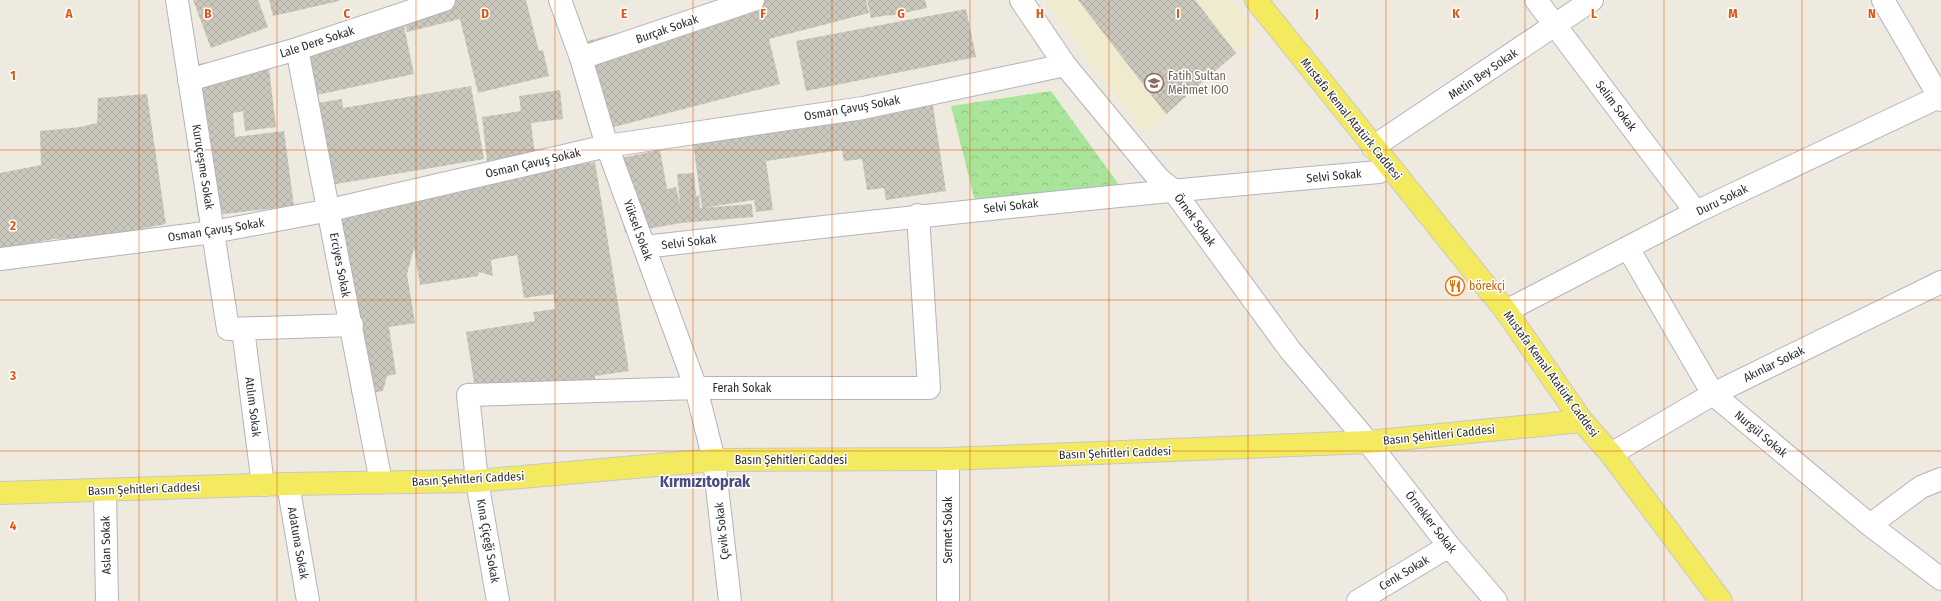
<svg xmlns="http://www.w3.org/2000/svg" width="1941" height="601" viewBox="0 0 1941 601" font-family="'Fira Sans Condensed',sans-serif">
<defs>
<pattern id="park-crowns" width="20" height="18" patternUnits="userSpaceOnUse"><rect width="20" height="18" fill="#a8e59b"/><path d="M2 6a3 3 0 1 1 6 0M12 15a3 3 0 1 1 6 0" fill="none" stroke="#91c586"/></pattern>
<pattern id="building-cross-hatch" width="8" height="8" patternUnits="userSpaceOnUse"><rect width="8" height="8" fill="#cac8bd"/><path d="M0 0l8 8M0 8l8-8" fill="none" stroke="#aeaca3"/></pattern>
</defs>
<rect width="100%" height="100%" fill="#eeeadf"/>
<path fill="#f0ebcf" d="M 1045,0 L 1232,0 L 1257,31 L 1236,53 L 1145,133 Z"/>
<path fill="url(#park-crowns)" d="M 1051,91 L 1125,193 L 977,209 L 951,106 Z"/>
<path fill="url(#building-cross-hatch)" d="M 193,0 L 258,0 L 268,27 L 211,48 Z
M 269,0 L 339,0 L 339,1 L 273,16 Z
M 414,0 L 526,0 L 539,51 L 543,50 L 549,76 L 478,93 L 460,19 L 407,32 L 400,4 Z
M 747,0 L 866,0 L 869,13 L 769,39 L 780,84 L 610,128 L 568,46 Z
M 867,0 L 925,0 L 927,8 L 889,16 L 889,15 L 871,18 Z
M 1078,0 L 1195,0 L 1236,53 L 1166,114 Z
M 966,9 L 976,57 L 806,91 L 796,41 Z
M 402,17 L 414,74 L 298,99 L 285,43 Z
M 268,60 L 276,127 L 245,131 L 243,111 L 233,113 L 235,137 L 284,131 L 294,206 L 198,217 L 179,66 L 223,61 Z
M 471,86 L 484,159 L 313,188 L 299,106 L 342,99 L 343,108 Z
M 560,90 L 563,119 L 531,123 L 535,154 L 487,161 L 482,117 L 521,111 L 519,96 Z
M 931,93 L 946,191 L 886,200 L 884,188 L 867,190 L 862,159 L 844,161 L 842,150 L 766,161 L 773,210 L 756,212 L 754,200 L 702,208 L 691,128 Z
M 147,94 L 166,224 L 98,237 L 54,239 L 0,249 L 0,173 L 41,165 L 40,131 L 80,127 L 97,123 L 98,98 Z
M 660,150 L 667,189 L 676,187 L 680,204 L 677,174 L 694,173 L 696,196 L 699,195 L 700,208 L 752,204 L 753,217 L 681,223 L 625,233 L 611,160 Z
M 595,162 L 629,371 L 595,376 L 597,388 L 478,407 L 466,332 L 535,321 L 533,312 L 556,309 L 553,294 L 524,298 L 517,255 L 491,260 L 493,276 L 479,272 L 478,276 L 420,285 L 414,248 L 407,274 L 415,323 L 389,327 L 396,374 L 387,376 L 383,391 L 352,396 L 321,208 Z"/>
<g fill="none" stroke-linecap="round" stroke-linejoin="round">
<defs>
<path id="minor" d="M 177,0 L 228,329 L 352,325
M 560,0 L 581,58 L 607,146 L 696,388 L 714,460 L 730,601
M 1021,0 L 1065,65 L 1159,179 L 1173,190 L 1290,350 L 1368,442 L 1449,546 L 1496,601
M 1536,0 L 1696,212
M 1883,0 L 1941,100
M 297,49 L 381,482
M 581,58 L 753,0
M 189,80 L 297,49 L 444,0
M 1373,147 L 1592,0
M 644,247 C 889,219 1133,193 1379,172
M 1628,248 L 1713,394 L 1870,525 L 1941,579
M 0,259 L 213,232 L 330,210 L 607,146 L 863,108 L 1065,65
M 1506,311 L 1696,212 L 1941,96
M 243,329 L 263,485
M 1611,454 L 1713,394 L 1941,282
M 288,484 L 308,601
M 105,490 L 107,601
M 1870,525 L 1921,487 L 1941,479
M 498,601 L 477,481 L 468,395 L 696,388 L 929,388 L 918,215
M 948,601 L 948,459
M 1358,601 L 1449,546"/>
<path id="major" d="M 1256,0 L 1506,311 L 1582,421 L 1611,454 L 1721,601
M 0,493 L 288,484 L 477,481 L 714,460 L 948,459 L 1368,442 L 1582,421"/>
</defs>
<use href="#minor" stroke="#b3b3c0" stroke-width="24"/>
<use href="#major" stroke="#c8c8c8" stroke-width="24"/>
<use href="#minor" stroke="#fff" stroke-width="22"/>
<use href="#major" stroke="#f4ea5f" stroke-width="22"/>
</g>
<path fill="none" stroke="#df570e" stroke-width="1" stroke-opacity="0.55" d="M 139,0 L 139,601M 277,0 L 277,601M 416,0 L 416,601M 555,0 L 555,601M 693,0 L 693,601M 832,0 L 832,601M 970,0 L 970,601M 1109,0 L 1109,601M 1248,0 L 1248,601M 1386,0 L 1386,601M 1525,0 L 1525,601M 1664,0 L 1664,601M 1802,0 L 1802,601M 0,150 L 1941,150M 0,300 L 1941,300M 0,451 L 1941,451"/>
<defs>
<symbol id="school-ring" viewBox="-11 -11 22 22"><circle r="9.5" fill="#fff" stroke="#8d6e63" stroke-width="1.5"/><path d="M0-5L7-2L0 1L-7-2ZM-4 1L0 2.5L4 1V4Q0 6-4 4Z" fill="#8d6e63"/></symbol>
<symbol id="restaurant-ring" viewBox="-11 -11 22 22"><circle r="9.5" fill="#fff" stroke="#e8710a" stroke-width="1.5"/><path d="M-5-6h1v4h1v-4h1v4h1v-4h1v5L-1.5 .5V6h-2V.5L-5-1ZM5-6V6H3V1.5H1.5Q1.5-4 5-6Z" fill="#e8710a"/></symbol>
</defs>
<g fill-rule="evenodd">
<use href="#school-ring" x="1143" y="72" width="22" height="22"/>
<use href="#restaurant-ring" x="1444" y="275" width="22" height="22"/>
</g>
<g text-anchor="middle" stroke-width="3" stroke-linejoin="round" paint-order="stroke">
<g font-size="12" fill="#2d2d2d" stroke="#fff">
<text transform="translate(667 29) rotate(-19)" y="4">Burçak Sokak</text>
<text transform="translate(317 42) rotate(-18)" y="4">Lale Dere Sokak</text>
<text transform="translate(1483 74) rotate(-34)" y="4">Metin Bey Sokak</text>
<text transform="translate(1616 106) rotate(53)" y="4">Selim Sokak</text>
<text transform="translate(852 108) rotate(-10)" y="4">Osman Çavuş Sokak</text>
<text transform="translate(1351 119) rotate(51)" y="4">Mustafa Kemal Atatürk Caddesi</text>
<text transform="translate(533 163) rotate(-13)" y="4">Osman Çavuş Sokak</text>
<text transform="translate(203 167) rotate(81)" y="4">Kuruçeşme Sokak</text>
<text transform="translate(1334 176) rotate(-5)" y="4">Selvi Sokak</text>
<text transform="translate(1722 200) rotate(-26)" y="4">Duru Sokak</text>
<text transform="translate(1011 206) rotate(-6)" y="4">Selvi Sokak</text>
<text transform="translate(1195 220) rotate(54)" y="4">Örnek Sokak</text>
<text transform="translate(216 230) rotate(-9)" y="4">Osman Çavuş Sokak</text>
<text transform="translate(638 230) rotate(70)" y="4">Yüksel Sokak</text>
<text transform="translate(689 242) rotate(-7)" y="4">Selvi Sokak</text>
<text transform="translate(340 265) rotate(79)" y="4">Erciyes Sokak</text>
<text transform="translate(1774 364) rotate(-26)" y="4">Akınlar Sokak</text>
<text transform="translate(1551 374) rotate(54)" y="4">Mustafa Kemal Atatürk Caddesi</text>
<text x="742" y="392">Ferah Sokak</text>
<text transform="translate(253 407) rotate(83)" y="4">Atılım Sokak</text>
<text transform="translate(1761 434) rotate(40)" y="4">Nurgül Sokak</text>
<text transform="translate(1439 435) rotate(-6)" y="4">Basın Şehitleri Caddesi</text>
<text transform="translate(1115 453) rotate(-2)" y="4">Basın Şehitleri Caddesi</text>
<text x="791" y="464">Basın Şehitleri Caddesi</text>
<text transform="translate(468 479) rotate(-3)" y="4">Basın Şehitleri Caddesi</text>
<text transform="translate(144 489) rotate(-2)" y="4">Basın Şehitleri Caddesi</text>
<text transform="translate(1431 522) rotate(52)" y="4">Örnekler Sokak</text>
<text transform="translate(948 530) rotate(-90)" y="4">Sermet Sokak</text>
<text transform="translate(722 531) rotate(-96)" y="4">Çevik Sokak</text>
<text transform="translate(488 541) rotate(80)" y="4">Kına Çiçeği Sokak</text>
<text transform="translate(298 543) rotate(80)" y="4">Adatuna Sokak</text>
<text transform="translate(106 545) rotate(-91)" y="4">Aslan Sokak</text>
<text transform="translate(1404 573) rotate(-31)" y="4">Cenk Sokak</text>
</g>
<g font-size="12" fill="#785e54" stroke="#fff" text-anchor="start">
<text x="1168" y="80">Fatih Sultan<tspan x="1168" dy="14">Mehmet IOO</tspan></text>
</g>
<g font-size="12" fill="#c56008" stroke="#fff" text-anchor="start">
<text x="1469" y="290">börekçi</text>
</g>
<g font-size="16" font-weight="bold" fill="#4b4c7f" stroke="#fff">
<text x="705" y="487">Kırmızıtoprak</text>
</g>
</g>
<g font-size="13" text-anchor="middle" font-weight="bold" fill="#df570e" stroke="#fff" stroke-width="3" stroke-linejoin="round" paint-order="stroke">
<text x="69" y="18">A</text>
<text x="208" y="18">B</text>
<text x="347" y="18">C</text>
<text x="485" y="18">D</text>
<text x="624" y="18">E</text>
<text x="763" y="18">F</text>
<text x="901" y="18">G</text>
<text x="1040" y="18">H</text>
<text x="1178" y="18">I</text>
<text x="1317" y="18">J</text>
<text x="1456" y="18">K</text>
<text x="1594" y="18">L</text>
<text x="1733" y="18">M</text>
<text x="1872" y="18">N</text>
<text x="13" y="80">1</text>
<text x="13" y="230">2</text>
<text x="13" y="380">3</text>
<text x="13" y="530">4</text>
</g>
</svg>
